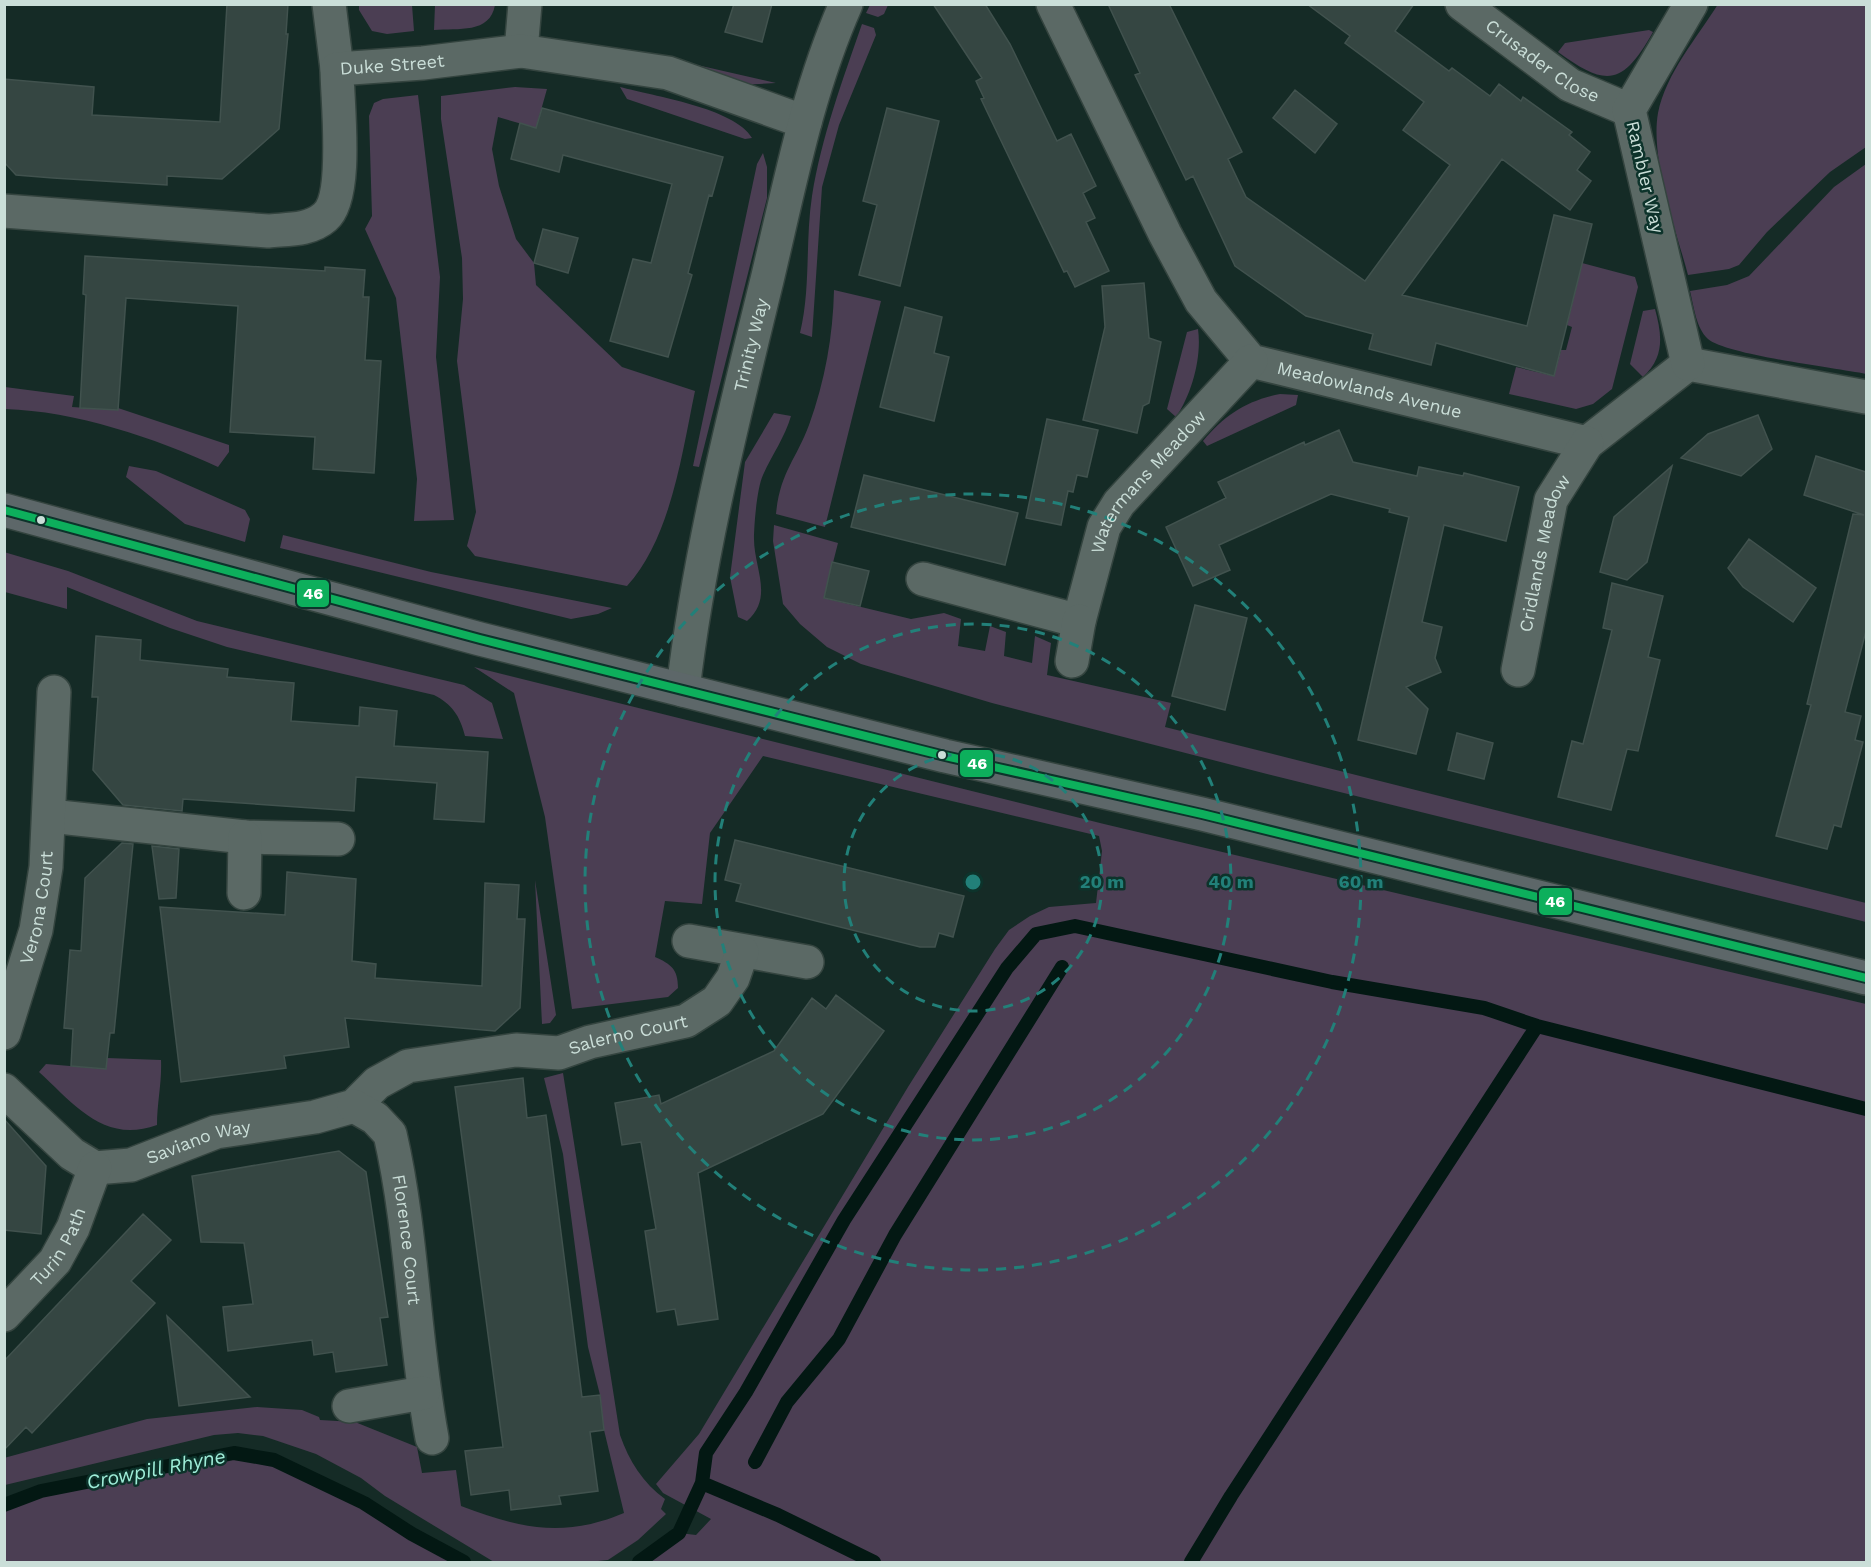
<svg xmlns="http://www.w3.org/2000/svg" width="1871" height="1567" viewBox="0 0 1871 1567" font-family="'Work Sans',sans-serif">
<rect width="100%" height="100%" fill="#152b26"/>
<path fill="#4b3e53" d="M 1718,4 L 1866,5 L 1866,147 L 1830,172 L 1767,232 L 1739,265 L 1729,269 L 1688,275 C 1676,230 1650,159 1658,113 C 1666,73 1697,38 1718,4 Z
M 359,5 L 412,5 L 414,31 L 387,34 L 372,31 L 359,10 Z
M 435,5 L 435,4 L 495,5 C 490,34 458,28 434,30 Z
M 870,5 L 870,4 L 888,5 L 884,14 L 878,17 L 866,13 Z
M 862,24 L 874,28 L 876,35 L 839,125 L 822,187 L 812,337 L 800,333 C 811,288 805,242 812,196 C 821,138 843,79 862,24 Z
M 1649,30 L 1653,32 C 1623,85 1607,88 1558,52 L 1565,43 Z
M 627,49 L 776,83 L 740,85 L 626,55 Z
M 515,87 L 547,89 L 536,128 L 498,117 L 492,149 L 499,186 L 516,239 L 534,263 L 536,285 L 622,367 L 695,391 C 682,453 671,538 627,586 L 475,556 L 467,546 L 476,512 L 457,361 L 463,299 L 462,258 L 441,119 L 441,96 Z
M 620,87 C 653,96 735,108 752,138 L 745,139 L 627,99 Z
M 418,95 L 440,277 L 436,357 L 454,520 L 414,521 L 417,479 L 396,298 L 365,229 L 372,216 L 369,116 L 374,103 L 383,99 Z
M 763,153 L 767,167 L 767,198 L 699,467 L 693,466 L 757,164 Z
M 1866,164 L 1866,374 C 1836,368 1727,355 1708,339 C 1696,328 1694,307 1690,291 L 1727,285 L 1749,276 L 1834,187 Z
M 1582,263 L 1635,277 L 1638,287 L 1612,389 L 1593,404 L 1576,409 L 1509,394 L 1516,367 L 1554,376 L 1561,350 L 1566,350 L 1572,327 L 1567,325 Z
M 834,290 L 881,301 L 825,527 L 776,514 C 780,472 796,460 809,425 C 825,381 833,336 834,290 Z
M 1655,309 C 1662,335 1665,357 1643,377 L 1630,364 L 1643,311 Z
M 1198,329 C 1202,357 1192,394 1176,417 L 1167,409 L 1187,332 Z
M 5,387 L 74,396 L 72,407 L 118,410 L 118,408 L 229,445 L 229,452 L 218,467 C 155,438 75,411 5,409 Z
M 1280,394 L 1298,395 L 1296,405 L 1207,446 L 1203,441 C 1225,415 1246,401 1280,394 Z
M 774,413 L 791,416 C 785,437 772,455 763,475 C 757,488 754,524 754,539 C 754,568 774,598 747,621 L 738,617 L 730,577 L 745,462 Z
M 129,466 L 156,471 L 245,510 L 250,519 L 245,542 L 185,524 L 126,477 Z
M 774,525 L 838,543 L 824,598 L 911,619 L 944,613 L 961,619 L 958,646 L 985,651 L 990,626 L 1006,632 L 1004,656 L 1032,663 L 1035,636 L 1051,643 L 1047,675 L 1171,703 L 1165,727 L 1866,903 L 1866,922 L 1267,774 L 992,703 L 861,664 L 827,647 L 800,624 L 783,604 L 773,541 Z
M 283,535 L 431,572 L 612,608 L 598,614 L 571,619 L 280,548 Z
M 4,552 L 68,571 L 197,621 L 464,685 L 492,703 L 503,739 L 465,736 C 460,716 452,704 434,695 L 227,647 L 170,628 L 67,587 L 67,609 L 5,592 Z
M 474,667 L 1104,824 L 1866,1004 L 1866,1562 L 639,1562 L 679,1533 L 696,1535 L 711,1519 L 663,1493 L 656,1484 L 699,1434 L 908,1087 L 995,949 L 1009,930 L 1030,916 L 1049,907 L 1096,903 L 1102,851 L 1099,836 L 763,756 L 710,833 L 702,904 L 665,901 L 655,957 C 671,964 678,969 678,988 L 668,997 L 572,1009 L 545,817 L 514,693 Z
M 535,880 L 556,1015 L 550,1023 L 542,1024 Z
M 107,1058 L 161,1060 C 162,1083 157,1102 157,1125 C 104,1144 75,1105 39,1072 L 46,1064 L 106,1069 Z
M 563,1073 L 620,1435 C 629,1461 643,1483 665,1499 L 661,1509 L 666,1514 L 638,1540 L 608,1560 L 588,1562 L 494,1562 L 385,1496 L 361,1478 L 316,1454 L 263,1436 L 238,1433 L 214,1435 L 5,1485 L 4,1458 L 147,1419 L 257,1407 L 302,1410 L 319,1417 L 320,1420 L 355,1422 L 417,1447 L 422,1473 L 456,1470 L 461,1506 C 520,1528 562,1539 624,1513 L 604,1430 L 600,1395 L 588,1347 L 563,1154 L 544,1078 Z
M 234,1453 C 247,1456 263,1456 275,1461 C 343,1485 402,1528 464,1562 L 5,1562 L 5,1505 L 41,1491 Z"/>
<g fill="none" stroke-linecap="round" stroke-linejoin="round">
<path stroke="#031813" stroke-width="14" d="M 755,1462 L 787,1402 L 839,1339 L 895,1235 L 1062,967
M 702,1483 L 706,1453 L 746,1392 L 844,1220 L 1007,968 L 1036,934 L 1075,926 L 1332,982 L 1484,1008 L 1537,1026 L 1866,1109
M 4,1505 L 41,1491 L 234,1453 L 274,1460 L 364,1503 L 412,1534 L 464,1562
M 639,1562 L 679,1533 L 702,1483 L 778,1515 L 874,1562
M 1191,1562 L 1231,1496 L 1537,1026"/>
</g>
<path fill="#354642" stroke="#41524e" stroke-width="1.5" d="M 227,4 L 288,4 L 286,34 L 288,34 L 279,129 L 222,179 L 167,176 L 167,185 L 53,178 L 16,175 L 4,162 L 4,79 L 94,87 L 92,115 L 220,122 Z
M 734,4 L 772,4 L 762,42 L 725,32 Z
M 933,4 L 985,4 L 1010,44 L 1057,141 L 1071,134 L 1096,186 L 1083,193 L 1095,218 L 1086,222 L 1109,271 L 1075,287 L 1067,271 L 1064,272 L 981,99 L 984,98 L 976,81 L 982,78 Z
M 1108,4 L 1169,4 L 1242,152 L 1228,159 L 1246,197 L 1365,281 L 1450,165 L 1403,130 L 1424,102 L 1345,43 L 1350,36 L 1307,4 L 1414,4 L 1395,31 L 1449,71 L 1452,68 L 1490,96 L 1499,84 L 1521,101 L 1523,97 L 1572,132 L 1569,135 L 1590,152 L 1577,170 L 1591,181 L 1570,210 L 1502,159 L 1402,295 L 1527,326 L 1554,215 L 1592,224 L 1554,376 L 1436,343 L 1431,365 L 1369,349 L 1373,334 L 1306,316 L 1235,266 L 1193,176 L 1186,180 L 1135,75 L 1140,73 Z
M 1295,90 L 1337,124 L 1315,153 L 1273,118 Z
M 542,108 L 723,157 L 712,196 L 709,195 L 688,273 L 692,275 L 668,357 L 610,341 L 633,259 L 651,263 L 672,184 L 563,155 L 559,172 L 511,159 L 520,123 L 536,128 Z
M 887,108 L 939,121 L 900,286 L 859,275 L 877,205 L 863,201 Z
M 543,229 L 578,238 L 568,273 L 534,263 Z
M 85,256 L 325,271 L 325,267 L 365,270 L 363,297 L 369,297 L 365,360 L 381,361 L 374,473 L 313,469 L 315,437 L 230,432 L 238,306 L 126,298 L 118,410 L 80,408 L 86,295 L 83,294 Z
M 1144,283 L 1149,338 L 1161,342 L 1149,403 L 1143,406 L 1137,433 L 1083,420 L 1105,327 L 1102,286 Z
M 905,307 L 942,317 L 934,353 L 949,357 L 934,421 L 880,407 Z
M 1758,415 L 1772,449 L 1741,476 L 1681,458 L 1708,434 Z
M 1047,419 L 1098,430 L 1087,477 L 1077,475 L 1073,492 L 1068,491 L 1061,525 L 1026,518 Z
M 1339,430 L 1353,462 L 1417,476 L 1419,467 L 1463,476 L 1464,473 L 1519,487 L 1506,541 L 1444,525 L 1422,622 L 1442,627 L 1435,658 L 1441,672 L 1406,687 L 1428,709 L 1416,754 L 1358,740 L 1409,517 L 1389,512 L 1390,509 L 1331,494 L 1219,545 L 1230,570 L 1193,586 L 1166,527 L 1226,498 L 1218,482 L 1304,442 L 1305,445 Z
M 1816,456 L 1866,472 L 1866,631 L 1845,712 L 1861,716 L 1855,740 L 1863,742 L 1841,827 L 1834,825 L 1827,849 L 1776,836 L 1811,705 L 1807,704 L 1853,514 L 1864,515 L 1804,495 Z
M 1672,466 L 1647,562 L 1627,580 L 1600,572 L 1614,517 Z
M 864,475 L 1018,513 L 1005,565 L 851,527 Z
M 1749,539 L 1816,588 L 1793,622 L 1743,587 L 1728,568 Z
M 832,562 L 869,571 L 860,606 L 824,598 Z
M 1612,583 L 1663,596 L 1648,657 L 1660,660 L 1638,751 L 1627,749 L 1611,810 L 1558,797 L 1572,741 L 1583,744 L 1601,674 L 1612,630 L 1603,628 Z
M 1195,605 L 1247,618 L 1225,710 L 1172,696 Z
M 96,636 L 141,640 L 140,660 L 228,669 L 227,677 L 294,683 L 291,721 L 359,726 L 360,707 L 397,711 L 394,746 L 488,752 L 484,822 L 434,819 L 437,783 L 356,777 L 354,811 L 183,799 L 182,811 L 123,805 L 93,770 L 98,697 L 92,697 Z
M 1457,733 L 1493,743 L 1484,779 L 1448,770 Z
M 735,840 L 964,896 L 953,937 L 939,933 L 935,947 L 920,947 L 736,901 L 741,884 L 725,880 Z
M 122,843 L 133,844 L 114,1033 L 110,1033 L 106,1069 L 71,1066 L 73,1029 L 64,1028 L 70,950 L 81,951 L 85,878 Z
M 152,846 L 179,849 L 176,898 L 159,899 Z
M 287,872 L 356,879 L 352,961 L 376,964 L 375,978 L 482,986 L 485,883 L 519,885 L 517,919 L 525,919 L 520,1008 L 495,1031 L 345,1018 L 349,1047 L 284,1056 L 286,1068 L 181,1082 L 160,907 L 285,915 Z
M 836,995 L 884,1031 L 823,1114 L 698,1173 L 718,1319 L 678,1325 L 675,1309 L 657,1312 L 645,1231 L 656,1229 L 641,1142 L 622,1145 L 615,1103 L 659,1095 L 661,1104 L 774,1051 L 812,998 L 826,1009 Z
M 523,1078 L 527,1118 L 546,1115 L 582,1397 L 600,1395 L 604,1430 L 590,1432 L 598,1491 L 559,1496 L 561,1504 L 511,1510 L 509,1490 L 471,1495 L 465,1451 L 503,1447 L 455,1087 Z
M 4,1119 L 46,1166 L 41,1234 L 4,1230 Z
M 339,1151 L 366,1172 L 388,1317 L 380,1318 L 387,1365 L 336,1372 L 333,1352 L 314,1355 L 312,1340 L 228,1351 L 223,1307 L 253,1304 L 244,1243 L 201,1242 L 192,1176 Z
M 143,1214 L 171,1240 L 131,1281 L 155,1303 L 32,1433 L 26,1427 L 4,1450 L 4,1361 Z
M 167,1316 L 250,1397 L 179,1406 Z"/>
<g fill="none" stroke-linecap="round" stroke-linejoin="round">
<defs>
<g id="street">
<path d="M 329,4 L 337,69"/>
<path id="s1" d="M 1053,4 L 1165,234 L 1201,301 L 1251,361 L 1587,443 L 1688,364 L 1866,397"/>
<path id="s2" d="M 1462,4 L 1570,85 L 1629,110"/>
<path d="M 521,51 L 525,4"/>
<path id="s3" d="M 4,211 L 268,231 C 287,229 309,231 325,217 C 349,197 337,101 337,69 L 423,63 L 521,51 L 668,73 L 805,122"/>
<path d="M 1688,364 L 1629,110 L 1691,4"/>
<path id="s4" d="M 923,579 L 1079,621 L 1104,527 L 1119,503 L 1251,361"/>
<path d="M 1072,661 L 1079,621"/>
<path id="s5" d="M 1518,670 L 1551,500 L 1587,443"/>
<path id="s6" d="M 683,690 C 699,552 734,415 767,280 C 789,188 807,92 846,4"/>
<path d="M 50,816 L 245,837 L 338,839"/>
<path d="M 244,893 L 245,837"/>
<path d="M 689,941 L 807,962"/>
<path id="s7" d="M 4,1033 L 36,930 L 46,867 L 54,692"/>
<path id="s8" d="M 4,1090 L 72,1154 L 95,1168 L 131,1165 L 216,1132 L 315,1117 L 354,1106 L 377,1083 L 408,1066 L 516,1050 L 559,1053 L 590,1042 L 686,1021 L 717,1001 L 733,978 L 742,952"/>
<path id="s9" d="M 354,1106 L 375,1118 L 390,1134 C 413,1234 413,1337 432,1438"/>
<path id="s10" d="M 4,1315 L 55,1261 L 73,1228 L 95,1168"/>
<path d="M 349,1406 L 423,1393"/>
</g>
<path id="primary" d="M 4,510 L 480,639 L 945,756 L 1202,814 L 1866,978"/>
</defs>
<use href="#street" stroke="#34443f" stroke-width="36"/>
<use href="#primary" stroke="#34443f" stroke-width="36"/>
<use href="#street" stroke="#5b6965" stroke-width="33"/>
<use href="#primary" stroke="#5d6769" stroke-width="33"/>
<defs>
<path id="bus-1" d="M 4,510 L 480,639 L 945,756 L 1202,814 L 1866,978"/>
</defs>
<use href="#bus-1" stroke="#0d332b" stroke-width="12"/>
<use href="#bus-1" stroke="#0daf5c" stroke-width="8"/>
</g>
<g fill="none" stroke="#228079" stroke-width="3" stroke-dasharray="10 8">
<circle cx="973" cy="882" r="129"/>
<circle cx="973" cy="882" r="258"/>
<circle cx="973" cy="882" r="388"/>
</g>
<g fill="#caded8" stroke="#0d332b" stroke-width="2">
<circle cx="41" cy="520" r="5"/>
<circle cx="942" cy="755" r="5"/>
</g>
<g text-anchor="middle" stroke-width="5" stroke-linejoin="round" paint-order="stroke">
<g font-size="18" fill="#caded8" stroke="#0d332b">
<text dy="6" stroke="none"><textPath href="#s2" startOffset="99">Crusader Close</textPath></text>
<text dy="6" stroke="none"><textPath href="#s3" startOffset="531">Duke Street</textPath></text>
<text transform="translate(1645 177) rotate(77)" y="6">Rambler Way</text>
<text dy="6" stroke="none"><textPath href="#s6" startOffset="352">Trinity Way</textPath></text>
<text dy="6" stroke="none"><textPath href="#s1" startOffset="532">Meadowlands Avenue</textPath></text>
<text dy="6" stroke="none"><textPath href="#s4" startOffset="321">Watermans Meadow</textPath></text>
<text dy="6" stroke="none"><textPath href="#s5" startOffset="120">Cridlands Meadow</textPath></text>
<text dy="6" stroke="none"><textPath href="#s7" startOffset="130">Verona Court</textPath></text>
<text dy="6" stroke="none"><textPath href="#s8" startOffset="680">Salerno Court</textPath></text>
<text dy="6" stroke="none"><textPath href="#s8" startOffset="228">Saviano Way</textPath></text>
<text dy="6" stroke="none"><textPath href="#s9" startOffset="153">Florence Court</textPath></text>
<text dy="6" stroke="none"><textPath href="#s10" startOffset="88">Turin Path</textPath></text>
</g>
<g font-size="20" font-style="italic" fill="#9eedd8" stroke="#0d332b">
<text transform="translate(156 1469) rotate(-11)" y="7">Crowpill Rhyne</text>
</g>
</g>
<circle cx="973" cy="882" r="9" fill="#228079" stroke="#0d332b" stroke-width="3"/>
<g font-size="18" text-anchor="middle" font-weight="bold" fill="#228079" stroke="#0d332b" stroke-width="5" stroke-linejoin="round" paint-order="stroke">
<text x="1102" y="888">20 m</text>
<text x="1231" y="888">40 m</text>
<text x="1361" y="888">60 m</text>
</g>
<g stroke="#0d332b" stroke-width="2">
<rect x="296" y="579" width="34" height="29" rx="6" fill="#0daf5c"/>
<rect x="959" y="749" width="35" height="29" rx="6" fill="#0daf5c"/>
<rect x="1538" y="887" width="35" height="29" rx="6" fill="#0daf5c"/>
</g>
<g font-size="16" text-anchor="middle" font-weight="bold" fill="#fff">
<text x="313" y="599">46</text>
<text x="977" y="769">46</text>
<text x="1555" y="907">46</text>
</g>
<rect width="1871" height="1567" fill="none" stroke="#caded8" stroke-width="12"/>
</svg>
